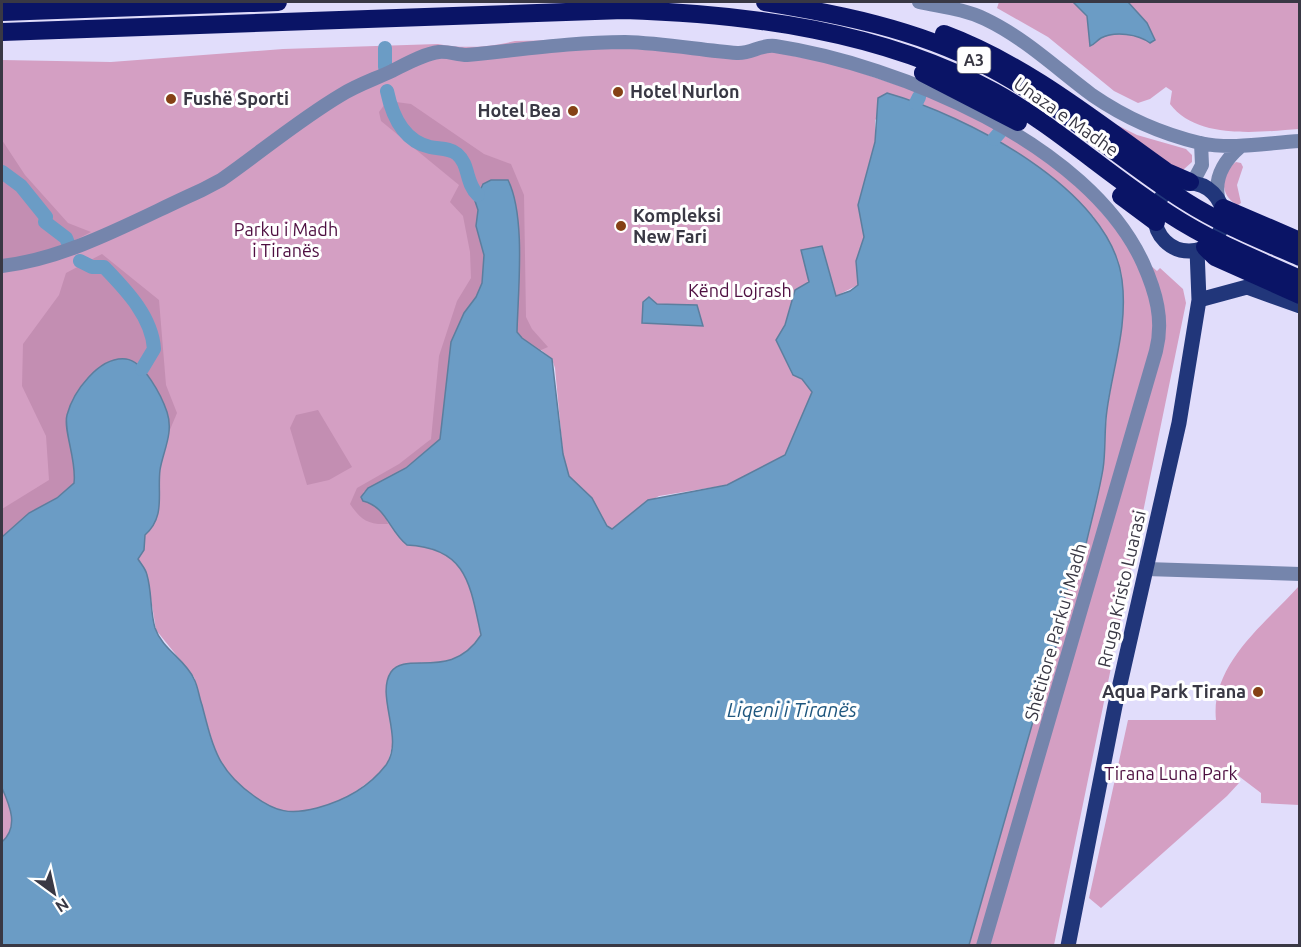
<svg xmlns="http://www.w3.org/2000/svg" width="1301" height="947" viewBox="0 0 1301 947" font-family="Ubuntu,sans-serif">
<rect width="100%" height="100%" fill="#e1ddfb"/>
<path fill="#d49fc3" d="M 999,2 L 1299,2 L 1299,129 C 1259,132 1197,140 1170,104 L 1172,91 L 1166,87 L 1150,99 L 1138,103 L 1114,91 L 1048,37 L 997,8 Z
M 654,38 L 763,50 L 835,64 L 968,109 L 1075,181 L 1135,252 L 1157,271 L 1160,268 L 1183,289 L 1186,303 L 1054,945 L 969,945 L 1046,676 L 1070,606 L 1063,604 L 1077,556 L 1083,558 L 1103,469 L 1107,410 L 1111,387 L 1117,259 L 1093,216 L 1045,173 L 979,130 L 901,97 L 875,120 L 875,142 L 858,205 L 864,237 L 856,261 L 858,285 L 836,296 L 822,247 L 810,282 L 795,290 L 785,325 L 776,340 L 792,374 L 802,379 L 812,392 L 785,455 L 727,485 L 659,496 L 639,507 L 612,529 L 607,526 L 592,498 L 569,477 L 563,454 L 555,368 L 552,359 L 541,350 L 442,427 L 373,504 L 407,545 C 467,548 470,584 481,635 C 461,666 438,664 404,664 L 386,687 L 393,743 L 388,762 L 378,775 L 348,797 L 328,805 L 306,811 L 288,812 L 270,808 L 233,781 L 217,759 L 194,677 L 156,630 L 147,574 L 138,559 L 29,514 L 2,537 L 2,60 L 111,62 L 283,49 L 438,44 C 463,49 490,47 515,41 Z
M 1111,122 L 1137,135 L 1186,149 L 1192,155 L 1192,162 L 1183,170 L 1174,169 Z
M 1236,162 L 1241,163 L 1243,167 L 1237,185 L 1241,203 L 1238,205 C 1220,197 1219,174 1236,162 Z
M 1299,586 L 1299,805 L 1261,803 L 1261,793 L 1236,774 L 1239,783 L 1227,796 L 1101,908 L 1089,898 L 1128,720 L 1216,720 C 1210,664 1266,623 1299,586 Z
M 2,788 C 10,806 19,827 2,842 Z"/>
<path fill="#c38eb2" d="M 396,102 L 411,104 L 484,154 L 511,164 L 524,195 L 526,317 L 532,329 L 548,347 L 541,350 L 522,338 L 517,332 L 518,256 L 482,184 L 475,201 L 478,210 L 476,226 L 484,255 L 482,283 L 476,297 L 464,313 L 451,342 L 440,439 L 406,468 L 363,492 L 385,514 L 388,524 C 368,525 361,520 350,504 L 357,488 L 399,464 L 431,439 L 439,356 L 457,301 L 471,278 L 470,252 L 463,216 L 450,202 L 459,185 L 381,121 L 379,112 L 385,104 Z
M 2,140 L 25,175 L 68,223 L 91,232 L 54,251 L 2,261 Z
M 102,254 L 159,300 L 166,385 L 177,413 L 169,432 C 166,404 154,370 126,359 L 66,418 L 76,468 L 74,483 L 57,498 L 29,513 L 2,537 L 2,509 L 49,480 L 46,436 L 22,386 L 23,344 L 59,295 L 66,273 Z
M 318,410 L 352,467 L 329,480 L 307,485 L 290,428 L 296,415 Z"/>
<path fill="#6b9cc5" stroke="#5c7e9e" stroke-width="1.5" d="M 1073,2 L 1128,2 L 1147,23 L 1155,40 L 1150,43 C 1138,34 1115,31 1101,38 C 1096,41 1094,45 1090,46 L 1087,16 Z
M 887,93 C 965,115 1111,189 1122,280 C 1128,326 1113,366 1107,410 C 1104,430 1106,450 1103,469 C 1098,499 1089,528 1083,558 L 1077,557 L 1063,604 L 1070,606 L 1046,676 L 969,945 L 2,945 L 2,842 C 19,827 10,806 2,788 L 2,537 L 29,513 L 57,498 L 74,483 C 77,461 63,430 67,415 C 73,392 99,356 126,359 C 144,361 162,397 167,412 C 174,433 163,451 160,470 C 157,494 166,516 145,535 L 144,550 L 138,559 C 141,564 146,569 147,575 C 152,592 150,611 155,628 C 162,649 186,660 194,679 C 198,686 199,697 202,705 C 213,747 217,770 254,796 C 276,812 290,815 317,808 C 343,801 369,787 386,765 C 405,739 375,696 391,672 C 406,650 451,682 481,635 C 470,584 467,548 407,545 C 389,531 387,507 363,501 L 361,497 L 368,488 L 406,468 L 440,439 L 451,342 L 464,313 L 476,297 L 482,283 L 484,255 L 476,226 L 478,210 L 475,201 L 483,184 L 491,180 L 508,180 C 526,216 518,291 517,332 L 522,338 L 552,359 L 563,454 L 569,476 L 592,498 L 607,526 L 612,529 L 648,500 L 727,485 L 785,455 L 812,392 L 802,379 L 793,375 L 776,340 L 785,325 L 795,290 L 809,282 L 801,250 L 822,246 L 836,296 L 850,291 L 858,285 L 856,261 L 864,237 L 858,205 L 875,142 L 878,98 Z
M 649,297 L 657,304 L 697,305 L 703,326 L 642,323 L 643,302 Z"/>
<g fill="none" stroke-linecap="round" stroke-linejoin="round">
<path stroke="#6b9cc5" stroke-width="14" d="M 385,67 L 385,48
M 387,91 C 392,115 403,141 430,147 C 439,149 450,148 457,154 C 470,165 465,183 478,195
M 916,103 L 919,97
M 994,139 L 1000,132
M 2,172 L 21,186 L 46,217 L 45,222 L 66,238 L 68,243
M 80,261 L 92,267 L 104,267 C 125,289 152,316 154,349 L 142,369"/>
<path stroke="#7585ac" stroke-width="14" d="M 919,2 C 942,7 964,9 985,19 C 1025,38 1057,69 1092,95 C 1124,117 1162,134 1200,143 C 1233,150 1266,143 1300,141
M 1193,182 L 1202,165 L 1201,143
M 1218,197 C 1214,176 1225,160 1240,147
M 2,266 C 71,258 139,218 202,190 L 221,180 C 261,152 299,120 341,95 C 357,85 375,79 392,71 C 406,64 423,54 439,52 C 449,51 457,55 467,55 C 520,50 571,42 625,42 C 663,43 700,50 737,53 C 751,54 761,44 775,46 C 899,65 1088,143 1143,263 C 1156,292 1164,320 1156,351 L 983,946
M 1146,569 L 1300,574"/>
<path stroke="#21367a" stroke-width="15" d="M1155 217a34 34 0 1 1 68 0a34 34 0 1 1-68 0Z
M 1199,300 L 1247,287 L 1300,306
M 1068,946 L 1115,706 L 1179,423 L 1199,300 L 1197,250"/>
<path stroke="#0a1466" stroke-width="18" d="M 765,2 C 839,14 915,29 983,64 C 1056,101 1117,157 1185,201 C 1221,224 1261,240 1300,257
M 2,12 L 278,2
M 2,32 L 624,10 C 749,14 882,31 994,92 C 1056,126 1109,176 1169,214 C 1210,241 1255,259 1300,279
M 944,34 C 1027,65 1095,121 1167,172 L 1190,182
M 923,73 L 1018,122
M 1121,196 L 1156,222
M 1223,208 L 1300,241
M 1205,247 L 1215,257 L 1300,295"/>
</g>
<g fill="#854115" stroke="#fff" stroke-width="2">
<circle cx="618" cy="92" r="6"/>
<circle cx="171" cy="99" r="6"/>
<circle cx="573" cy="111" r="6"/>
<circle cx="621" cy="226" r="6"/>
<circle cx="1258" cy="692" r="6"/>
</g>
<g text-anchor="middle" stroke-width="6" stroke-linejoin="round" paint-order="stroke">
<rect fill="#fff" stroke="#74747c" stroke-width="1.5" x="957.5" y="47" width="33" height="26" rx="4.5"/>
<g font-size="16" font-weight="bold" fill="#393844">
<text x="974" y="66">A3</text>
</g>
<g font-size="18" font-weight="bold" fill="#393844" stroke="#fff" text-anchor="start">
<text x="630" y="98">Hotel Nurlon</text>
<text x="183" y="105">Fushë Sporti</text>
<text x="561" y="117" text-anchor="end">Hotel Bea</text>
<text x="633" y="222">Kompleksi<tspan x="633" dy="21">New Fari</tspan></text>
<text x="1246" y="698" text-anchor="end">Aqua Park Tirana</text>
</g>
<g font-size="18" fill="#393844" stroke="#fff">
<text transform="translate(1066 117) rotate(35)" y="6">Unaza e Madhe</text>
<text transform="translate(1122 589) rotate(-77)" y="6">Rruga Kristo Luarasi</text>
<text transform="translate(1056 632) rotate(-74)" y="6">Shëtitore Parku i Madh</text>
</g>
<g font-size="18" fill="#4e0f41" stroke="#fff">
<text x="286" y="236">Parku i Madh<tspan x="286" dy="21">i Tiranës</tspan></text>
<text x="740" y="297">Kënd Lojrash</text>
<text x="1171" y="780">Tirana Luna Park</text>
</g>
<g font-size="20" font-style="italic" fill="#1f577f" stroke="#fff">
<text x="792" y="717">Liqeni i Tiranës</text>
</g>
</g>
<rect width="1301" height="947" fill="none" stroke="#393844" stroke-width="6"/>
<g transform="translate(54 893) rotate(147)" stroke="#ffffff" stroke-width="4.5" paint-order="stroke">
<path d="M0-4.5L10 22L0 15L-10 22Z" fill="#393844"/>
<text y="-9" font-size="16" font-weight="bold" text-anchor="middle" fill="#393844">N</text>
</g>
</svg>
